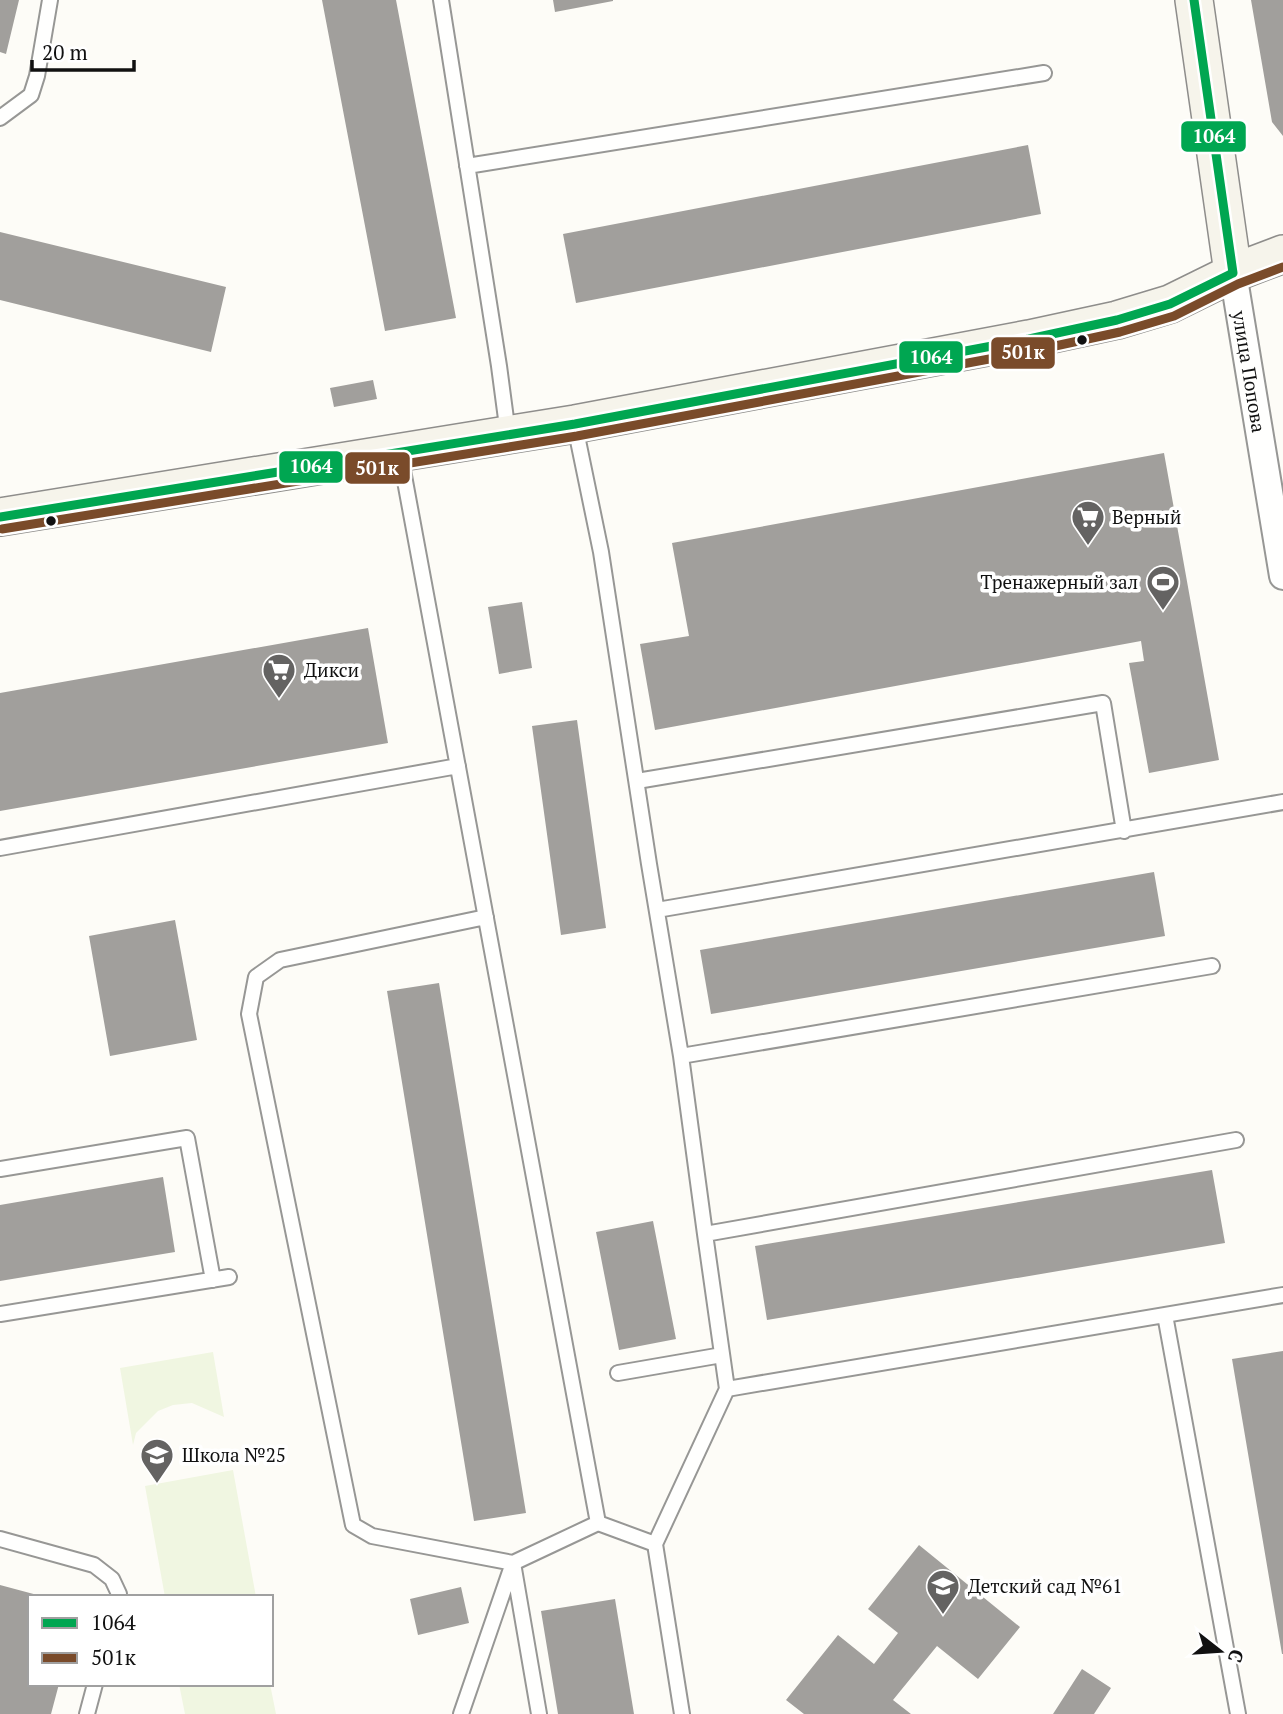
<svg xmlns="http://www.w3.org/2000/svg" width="1283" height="1714" viewBox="0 0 1283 1714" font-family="'PT Serif',serif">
<rect width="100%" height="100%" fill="#fdfcf7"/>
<path fill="#f0f6e1" d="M 213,1352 L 224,1417 L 192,1403 L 173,1405 L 158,1411 L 136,1433 L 133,1445 L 120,1368 Z
M 233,1470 L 256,1597 L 165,1597 L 145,1486 Z
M 179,1684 L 270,1684 L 276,1714 L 185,1714 Z"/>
<path fill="#a19f9c" d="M 0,0 L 19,0 L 6,54 L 0,52 Z
M 322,0 L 396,0 L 456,318 L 385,331 Z
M 553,0 L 613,0 L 613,1 L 555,12 Z
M 1251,0 L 1283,0 L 1283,136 L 1272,122 Z
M 1028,145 L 1041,214 L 576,303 L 563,234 Z
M 0,232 L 226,287 L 211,352 L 0,300 Z
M 373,380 L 377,399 L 334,407 L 330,388 Z
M 1164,453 L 1219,760 L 1149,773 L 1129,663 L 1144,661 L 1141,641 L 655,730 L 640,644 L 689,636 L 672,543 Z
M 522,602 L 532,668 L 499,674 L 488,607 Z
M 368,628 L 388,743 L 0,811 L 0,693 Z
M 577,720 L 606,928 L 561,935 L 532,726 Z
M 1154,872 L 1165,936 L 711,1014 L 700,950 Z
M 175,920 L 197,1040 L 110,1056 L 89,936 Z
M 439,983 L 526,1513 L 474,1521 L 387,991 Z
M 1212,1170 L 1225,1243 L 767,1320 L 755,1246 Z
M 163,1177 L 175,1252 L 0,1281 L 0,1205 Z
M 653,1221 L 676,1339 L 619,1350 L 596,1232 Z
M 1283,1351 L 1283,1654 L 1282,1654 L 1232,1359 Z
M 919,1545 L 1020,1627 L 978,1679 L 937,1646 L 893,1700 L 911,1714 L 804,1714 L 786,1700 L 838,1635 L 874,1664 L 898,1633 L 868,1609 Z
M 0,1585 L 41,1596 L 30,1597 L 30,1684 L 59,1684 L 51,1714 L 0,1714 Z
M 461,1587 L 469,1623 L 418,1635 L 410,1599 Z
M 615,1599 L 634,1714 L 558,1714 L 541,1611 Z
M 1082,1669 L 1111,1688 L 1094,1714 L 1053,1714 Z"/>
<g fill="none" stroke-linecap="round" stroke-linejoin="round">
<defs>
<path id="lane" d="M 441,0 L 499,366 L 508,434
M 0,118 L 31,95 L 37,76 L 50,0
M 467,166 L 1044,73
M 575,426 L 601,552 L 649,864 L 681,1056 L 705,1234 L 727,1389
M 400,454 L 598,1523
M 637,781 L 1103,703 L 1124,831
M 0,848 L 458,766
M 657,910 L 1283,802
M 486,917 L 280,960 L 256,977 L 249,1014 L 353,1525 L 372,1536 L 513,1563 L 539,1714
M 681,1056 L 1212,966
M 0,1169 L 187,1138 L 213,1280
M 705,1234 L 1236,1140
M 0,1314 L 229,1277
M 1165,1315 L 1238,1714
M 618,1373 L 722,1355
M 0,1539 L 94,1565 L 112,1579 L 119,1594 L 119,1597
M 655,1544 L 727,1389 L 1283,1295
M 87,1714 L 95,1684
M 461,1714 L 513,1563 L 598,1523 L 655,1544 L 682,1714"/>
<g id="street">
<path id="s1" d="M 1233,273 L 1283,576"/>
</g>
<path id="secondary" d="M 1194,0 L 1233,273
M 0,517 L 575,424 L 1029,339 L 1117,320 L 1170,304 L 1233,273 L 1283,254"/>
</defs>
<use href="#lane" stroke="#979795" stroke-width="18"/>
<use href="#street" stroke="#979795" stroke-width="30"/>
<use href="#secondary" stroke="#8e8d8b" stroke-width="40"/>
<use href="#lane" stroke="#fffffe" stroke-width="14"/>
<use href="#street" stroke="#fffffe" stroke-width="26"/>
<use href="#secondary" stroke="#f6f4eb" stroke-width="37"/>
<defs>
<path id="bus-1" d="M 1194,0 L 1233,273
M 0,517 L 575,424 L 1029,339 L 1117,320 L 1170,304 L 1233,273"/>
<path id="bus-2" d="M 2,529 L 577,436 L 1032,351 L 1120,332 L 1174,316 L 1238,284 L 1283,267"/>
</defs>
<use href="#bus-1" stroke="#fff" stroke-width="14"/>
<use href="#bus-2" stroke="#fff" stroke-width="14"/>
<use href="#bus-1" stroke="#00a651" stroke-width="9"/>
<use href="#bus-2" stroke="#7a4b2a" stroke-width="9"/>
</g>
<defs>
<symbol id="supermarket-pin" viewBox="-11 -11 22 30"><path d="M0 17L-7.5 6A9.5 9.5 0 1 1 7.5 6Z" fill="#646362" stroke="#fff"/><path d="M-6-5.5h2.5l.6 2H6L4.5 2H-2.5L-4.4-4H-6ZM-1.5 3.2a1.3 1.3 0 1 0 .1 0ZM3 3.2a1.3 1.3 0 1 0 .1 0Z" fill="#fff"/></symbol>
<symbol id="stadium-pin" viewBox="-11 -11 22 30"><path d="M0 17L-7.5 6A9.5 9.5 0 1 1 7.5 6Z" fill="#646362" stroke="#fff"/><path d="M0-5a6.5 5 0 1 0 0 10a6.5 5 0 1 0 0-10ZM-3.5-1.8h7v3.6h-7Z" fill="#fff"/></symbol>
<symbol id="school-pin" viewBox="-11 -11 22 30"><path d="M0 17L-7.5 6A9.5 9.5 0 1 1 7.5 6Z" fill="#646362" stroke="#fff"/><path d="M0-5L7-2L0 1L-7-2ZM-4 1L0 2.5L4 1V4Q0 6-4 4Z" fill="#fff"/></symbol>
</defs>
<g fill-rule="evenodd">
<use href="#supermarket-pin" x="1069" y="498" width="38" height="52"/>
<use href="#stadium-pin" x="1144" y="563" width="38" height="52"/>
<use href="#supermarket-pin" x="260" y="651" width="38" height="52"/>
<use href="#school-pin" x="138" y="1436" width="38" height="52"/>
<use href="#school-pin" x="924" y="1567" width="38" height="52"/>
</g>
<g fill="#111" stroke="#fff" stroke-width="2.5">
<circle cx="1082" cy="340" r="6"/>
<circle cx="51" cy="521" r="6"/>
</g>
<g text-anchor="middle" stroke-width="7" stroke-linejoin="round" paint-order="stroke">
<g font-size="19" fill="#111" stroke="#fff">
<text dy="7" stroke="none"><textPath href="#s1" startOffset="100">улица Попова</textPath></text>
</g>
<g font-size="19" fill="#111" stroke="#fff" text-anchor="start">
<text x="1112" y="524">Верный</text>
<text x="1138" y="589" text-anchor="end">Тренажерный зал</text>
<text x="304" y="677">Дикси</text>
<text x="182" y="1462">Школа №25</text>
<text x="968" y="1593">Детский сад №61</text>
</g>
</g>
<g stroke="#fff" stroke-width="2.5">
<rect x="1180" y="120" width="67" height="33" rx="7" fill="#00a651"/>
<rect x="990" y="336" width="66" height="34" rx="7" fill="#7a4b2a"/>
<rect x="898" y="340" width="66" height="34" rx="7" fill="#00a651"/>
<rect x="278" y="450" width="66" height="34" rx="7" fill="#00a651"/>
<rect x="344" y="451" width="67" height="34" rx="7" fill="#7a4b2a"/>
</g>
<g font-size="19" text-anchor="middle" font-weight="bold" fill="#fff">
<text x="1214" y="143">1064</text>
<text x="1023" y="359">501к</text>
<text x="931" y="364">1064</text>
<text x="311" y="473">1064</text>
<text x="377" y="475">501к</text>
</g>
<rect x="28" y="1595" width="245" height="91" fill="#ffffff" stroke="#a0a0a0" stroke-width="2"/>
<rect x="42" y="1618" width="35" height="10" fill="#00a651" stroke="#a0a0a0" stroke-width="2"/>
<text x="91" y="1630" font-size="21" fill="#111111">1064</text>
<rect x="42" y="1653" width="35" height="10" fill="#7a4b2a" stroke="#a0a0a0" stroke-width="2"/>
<text x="91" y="1665" font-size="21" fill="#111111">501к</text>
<g transform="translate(1220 1651) rotate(107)" stroke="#ffffff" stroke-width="5" paint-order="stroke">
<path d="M0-5L12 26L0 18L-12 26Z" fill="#111111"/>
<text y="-10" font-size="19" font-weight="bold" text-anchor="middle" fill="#111111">С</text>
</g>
<path d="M32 60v10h102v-10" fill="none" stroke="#111111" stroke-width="3.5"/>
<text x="42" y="60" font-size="21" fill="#111111" stroke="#ffffff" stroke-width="5" paint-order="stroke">20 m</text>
</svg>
